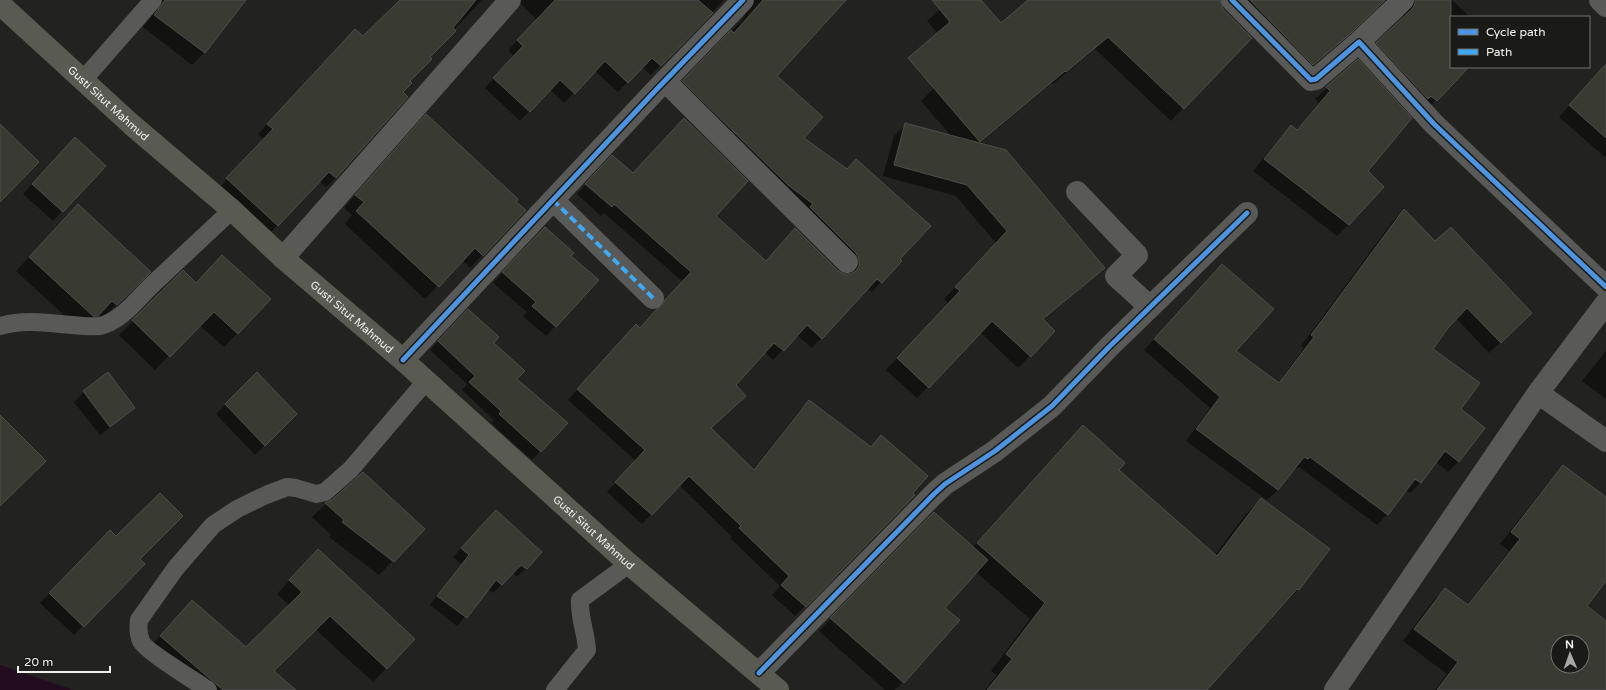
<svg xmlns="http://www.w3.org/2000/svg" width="1606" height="690" viewBox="0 0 1606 690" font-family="'Varela Round',sans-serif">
<rect width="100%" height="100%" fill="#222320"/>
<path fill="#220c1e" d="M 0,665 L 73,690 L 0,690 Z"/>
<path fill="#0007" fill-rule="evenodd" d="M 152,0 L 245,0 L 204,53 L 192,65 L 143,27 L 159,6 Z
M 402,0 L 482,0 L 428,57 L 408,81 L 402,92 L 336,178 L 326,187 L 319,181 L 268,235 L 218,189 L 264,140 L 258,134 L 346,40 L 363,38 Z
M 517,0 L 724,0 L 651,75 L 642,67 L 618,92 L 595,71 L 564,103 L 550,89 L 520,121 L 485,88 L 514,56 L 508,50 L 537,20 Z
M 741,0 L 846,0 L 776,76 L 802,138 L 899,259 L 881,282 L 872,292 L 867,288 L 812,348 L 797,335 L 773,360 L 765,352 L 735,385 L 710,428 L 753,470 L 799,411 L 809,401 L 870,448 L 881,436 L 914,495 L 795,616 L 772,595 L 780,586 L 730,538 L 732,537 L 679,485 L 642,524 L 607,492 L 636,461 L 568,400 L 626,335 L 639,329 L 683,282 L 604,213 L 601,216 L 577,194 L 603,166 L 633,174 L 715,216 L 765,262 L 786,239 L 838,272 L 844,275 L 850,275 L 850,269 L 673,91 L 742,20 L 746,13 L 746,7 Z
M 950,0 L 980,0 L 1001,25 L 1030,0 L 1452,0 L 1470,17 L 1451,17 L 1451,67 L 1468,67 L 1423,113 L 1365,56 L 1403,17 L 1403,10 L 1394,0 L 1387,0 L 1380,3 L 1337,45 L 1300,77 L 1223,0 L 1219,0 L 1183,108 L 1171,121 L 1095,49 L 1053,84 L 1052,83 L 979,144 L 1104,268 L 1092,279 L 1043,320 L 1054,331 L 1018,368 L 980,332 L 917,398 L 886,370 L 949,304 L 944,299 L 996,243 L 956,196 L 883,176 L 894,136 L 906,124 L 952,137 L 921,101 L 955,67 L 938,34 L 927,21 Z
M 1606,64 L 1606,158 L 1559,117 Z
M 1327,88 L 1410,118 L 1366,171 L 1349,224 L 1337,236 L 1253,171 L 1279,139 L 1291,127 L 1296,130 L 1319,103 L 1315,99 Z
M 414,128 L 515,202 L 483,255 L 470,268 L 462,260 L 425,299 L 345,224 L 352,215 L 344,208 Z
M 65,148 L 62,211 L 53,221 L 23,194 Z
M 1404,210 L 1435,243 L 1520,323 L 1489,353 L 1456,318 L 1432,349 L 1459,410 L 1459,461 L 1448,472 L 1436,462 L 1420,483 L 1410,493 L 1405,490 L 1388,514 L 1377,525 L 1299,467 L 1296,469 L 1294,468 L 1278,490 L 1267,500 L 1186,441 L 1210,408 L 1144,350 L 1222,265 L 1234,351 L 1278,383 L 1304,348 L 1301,346 L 1393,221 Z
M 64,219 L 149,272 L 102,318 L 98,314 L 83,329 L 79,329 L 16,271 Z
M 535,238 L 569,256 L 597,280 L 546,336 L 523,316 L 527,312 L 493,283 Z
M 222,256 L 269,299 L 224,347 L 199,325 L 155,370 L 119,335 L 183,272 L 195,284 Z
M 460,318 L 516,380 L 567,423 L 532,460 L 491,423 L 494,420 L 462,390 L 467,384 L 430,350 Z
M 1606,351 L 1606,399 L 1582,381 Z
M 257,374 L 296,414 L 255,455 L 216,414 Z
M 84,392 L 134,408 L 124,417 L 100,435 L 74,402 Z
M 1083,427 L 1118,470 L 1215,555 L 1245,515 L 1261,499 L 1328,549 L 1298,590 L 1204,690 L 985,690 L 997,675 L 991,671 L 1030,619 L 976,572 L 944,608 L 903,682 L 895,690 L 885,690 L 819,631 L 934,513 L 973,547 Z
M 1564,466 L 1606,498 L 1606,580 L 1585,607 L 1606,623 L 1606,690 L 1435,690 L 1447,674 L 1403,641 L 1433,601 L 1445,589 L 1467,605 L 1509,551 L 1500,544 L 1552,478 ZM 1558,642 L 1582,642 L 1582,666 L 1558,666 Z
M 326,504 L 423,529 L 379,575 L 329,537 L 331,535 L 312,517 Z
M 487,520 L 541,552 L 517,577 L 513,573 L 493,593 L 488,589 L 457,626 L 430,605 L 461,564 L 453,557 Z
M 110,532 L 143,564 L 74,635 L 40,603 Z
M 304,564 L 414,639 L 373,682 L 315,629 L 273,671 L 295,690 L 194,690 L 147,650 L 192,602 L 246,648 L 290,606 L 277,594 Z"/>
<path fill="#393a32" stroke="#4e4e4d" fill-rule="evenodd" d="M 165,0 L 246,0 L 205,53 L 154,15 Z
M 400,0 L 476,0 L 453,28 L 456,31 L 430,57 L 432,59 L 410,81 L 412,83 L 403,92 L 408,97 L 336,178 L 329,172 L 278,226 L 226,178 L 273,129 L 267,124 L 355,29 L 363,36 Z
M 555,0 L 698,0 L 713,13 L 661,66 L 652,58 L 628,83 L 605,61 L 575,94 L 560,80 L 530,112 L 493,78 L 523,46 L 517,40 Z
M 763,0 L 846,0 L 777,76 L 823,117 L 804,138 L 847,169 L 856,159 L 931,226 L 900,259 L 902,261 L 882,283 L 877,279 L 822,339 L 807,325 L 784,351 L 774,343 L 736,385 L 746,396 L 711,428 L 754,470 L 809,400 L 871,447 L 881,435 L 928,476 L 913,493 L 915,495 L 806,607 L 781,585 L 789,576 L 739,528 L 741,526 L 689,476 L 652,515 L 615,482 L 645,450 L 577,389 L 636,324 L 640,328 L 656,310 L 662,306 L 665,300 L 691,272 L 614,204 L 612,207 L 585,184 L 612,155 L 633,173 L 684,118 L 748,181 L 716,216 L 766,261 L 795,228 L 838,271 L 844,274 L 850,274 L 856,271 L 859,266 L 859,259 L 856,253 L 810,207 L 813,204 L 788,185 L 682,81 L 731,30 L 734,33 Z
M 932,0 L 981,0 L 1001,23 L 1028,0 L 1220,0 L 1223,9 L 1252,38 L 1184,109 L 1108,37 L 1066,72 L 1065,71 L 980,142 L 908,58 L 950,22 Z
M 1250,0 L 1385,0 L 1351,33 L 1313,65 Z
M 1415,0 L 1451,0 L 1451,67 L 1469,67 L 1437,101 L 1431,96 L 1428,99 L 1376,43 L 1412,9 L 1415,4 Z
M 1358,59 L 1412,118 L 1368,171 L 1384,187 L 1349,225 L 1264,159 L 1291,125 L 1297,130 L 1330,91 L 1326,87 Z
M 1606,64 L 1606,138 L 1569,105 Z
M 426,114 L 518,199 L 516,202 L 526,210 L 483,256 L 475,248 L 439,287 L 356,211 L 364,202 L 355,195 Z
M 905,123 L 1006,150 L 1105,268 L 1043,319 L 1055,331 L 1031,357 L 992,321 L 929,388 L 897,358 L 960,291 L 955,287 L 1007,231 L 967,185 L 894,165 Z
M 0,124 L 39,162 L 0,202 Z
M 75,137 L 106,166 L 63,212 L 32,184 Z
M 78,204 L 151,272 L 117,305 L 112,301 L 98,316 L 93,316 L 29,257 Z
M 1404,209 L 1435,241 L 1451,227 L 1532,313 L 1501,343 L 1467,308 L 1448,328 L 1433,349 L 1480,383 L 1461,409 L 1485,428 L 1459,462 L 1445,451 L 1421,483 L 1415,479 L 1388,515 L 1310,457 L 1308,459 L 1304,457 L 1278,490 L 1196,429 L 1220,397 L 1154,339 L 1222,264 L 1274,309 L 1236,351 L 1279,383 L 1314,337 L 1311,335 Z
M 545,227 L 574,253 L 571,256 L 599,280 L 556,327 L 532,306 L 536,302 L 502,272 Z
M 222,255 L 271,299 L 238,334 L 214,312 L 170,357 L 132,320 L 183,270 L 196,283 Z
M 468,309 L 499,337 L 494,343 L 525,371 L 517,379 L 568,423 L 541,452 L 499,414 L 501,411 L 469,382 L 475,376 L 438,341 Z
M 108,372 L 135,408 L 110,427 L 83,391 Z
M 257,372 L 297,414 L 265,446 L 225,404 Z
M 0,415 L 46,461 L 0,506 Z
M 1083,425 L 1125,463 L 1119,470 L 1217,556 L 1261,498 L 1330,549 L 1299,590 L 1297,589 L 1207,690 L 987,690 L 1012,659 L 1006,654 L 1045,603 L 977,543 Z
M 1563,465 L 1606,497 L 1606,581 L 1587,606 L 1606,621 L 1606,690 L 1437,690 L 1458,662 L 1414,629 L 1445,588 L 1468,605 L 1520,539 L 1511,532 ZM 1558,642 L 1582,642 L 1582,666 L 1558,666 Z
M 363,472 L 425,529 L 394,562 L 342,522 L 344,520 L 325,503 L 332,500 Z
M 160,493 L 183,516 L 140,559 L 145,564 L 84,627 L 49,593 L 110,530 L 116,536 Z
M 496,510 L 542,552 L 527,569 L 521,565 L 502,585 L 496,580 L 467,618 L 437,596 L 469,555 L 461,548 Z
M 934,512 L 988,560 L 945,608 L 960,620 L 904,683 L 830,618 Z
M 318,549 L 415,639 L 387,669 L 330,616 L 274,671 L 296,690 L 223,690 L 160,636 L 192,600 L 246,647 L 302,592 L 289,580 Z"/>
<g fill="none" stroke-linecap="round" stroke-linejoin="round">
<path stroke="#595957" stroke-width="18" d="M 84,79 L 153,0
M 0,326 C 26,319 46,323 72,325 C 81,326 91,327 100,326 C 122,321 138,298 154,283 C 180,259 206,234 232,210
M 208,690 C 197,682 144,650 141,641 C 138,634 138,627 139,620 L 175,569 L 213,525 L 237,509 L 266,495 L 287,487 L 296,488 L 316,494 L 325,492 L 351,469 L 426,381
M 555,690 L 587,650 C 586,633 579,617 580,600 L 629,564"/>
<path stroke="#595957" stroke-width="22" d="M 1232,0 L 1311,80 L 1316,79 L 1359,42 L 1434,124 L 1606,287
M 1600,0 L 1606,6
M 1359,42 L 1403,0
M 665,81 L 847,262
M 1077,192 L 1137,255 L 1116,276 L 1150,307
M 553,200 L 653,298
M 283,258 L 510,0
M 403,360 L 656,90 L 743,0
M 1538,393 L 1606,441
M 759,673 L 934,494 L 945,484 L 995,451 L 1052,406 L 1109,347 L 1247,213
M 1335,690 L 1538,393 L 1606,303"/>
<path stroke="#595a51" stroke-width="22" id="s1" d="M 0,4 L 132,125 L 232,210 L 283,258 L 403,360 L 629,564 L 778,690"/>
<path stroke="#3fa9f5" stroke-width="4" stroke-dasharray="8 4" stroke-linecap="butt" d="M 553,200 L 653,298"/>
<defs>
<path id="cycleway" d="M 1232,0 L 1311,80 L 1316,79 L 1359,42 L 1434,124 L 1606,287
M 403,360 L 656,90 L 743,0
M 759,673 L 934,494 L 945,484 L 995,451 L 1052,406 L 1109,347 L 1247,213"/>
</defs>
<use href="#cycleway" stroke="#1a1a16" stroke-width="8"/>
<use href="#cycleway" stroke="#4d94e3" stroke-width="5"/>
</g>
<g text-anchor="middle" stroke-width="3" stroke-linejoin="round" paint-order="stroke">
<g font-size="11" fill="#f0f0ed" stroke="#1a1a16">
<text dy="4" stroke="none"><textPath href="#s1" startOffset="147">Gusti Situt Mahmud</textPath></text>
<text dy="4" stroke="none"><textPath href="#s1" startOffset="471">Gusti Situt Mahmud</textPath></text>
<text dy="4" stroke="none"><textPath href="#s1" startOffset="795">Gusti Situt Mahmud</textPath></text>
</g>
</g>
<rect x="1450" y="16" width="140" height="52" fill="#1a1a16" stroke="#70706c"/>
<rect x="1458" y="29" width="20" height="6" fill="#4d94e3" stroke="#70706c"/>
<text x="1486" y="36" font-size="12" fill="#f0f0ed">Cycle path</text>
<rect x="1458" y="49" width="20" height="6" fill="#3fa9f5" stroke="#70706c"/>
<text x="1486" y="56" font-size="12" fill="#f0f0ed">Path</text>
<g transform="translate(1570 654) rotate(358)"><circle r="19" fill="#1a1a16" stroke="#70706c"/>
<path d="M0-3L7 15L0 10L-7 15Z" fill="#a8a8a5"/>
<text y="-6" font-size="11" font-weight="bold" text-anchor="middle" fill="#f0f0ed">N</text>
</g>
<path d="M18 666v6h92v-6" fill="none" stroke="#f0f0ed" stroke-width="2"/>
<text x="24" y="666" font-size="12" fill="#f0f0ed" stroke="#1a1a16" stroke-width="3" paint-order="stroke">20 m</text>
</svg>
